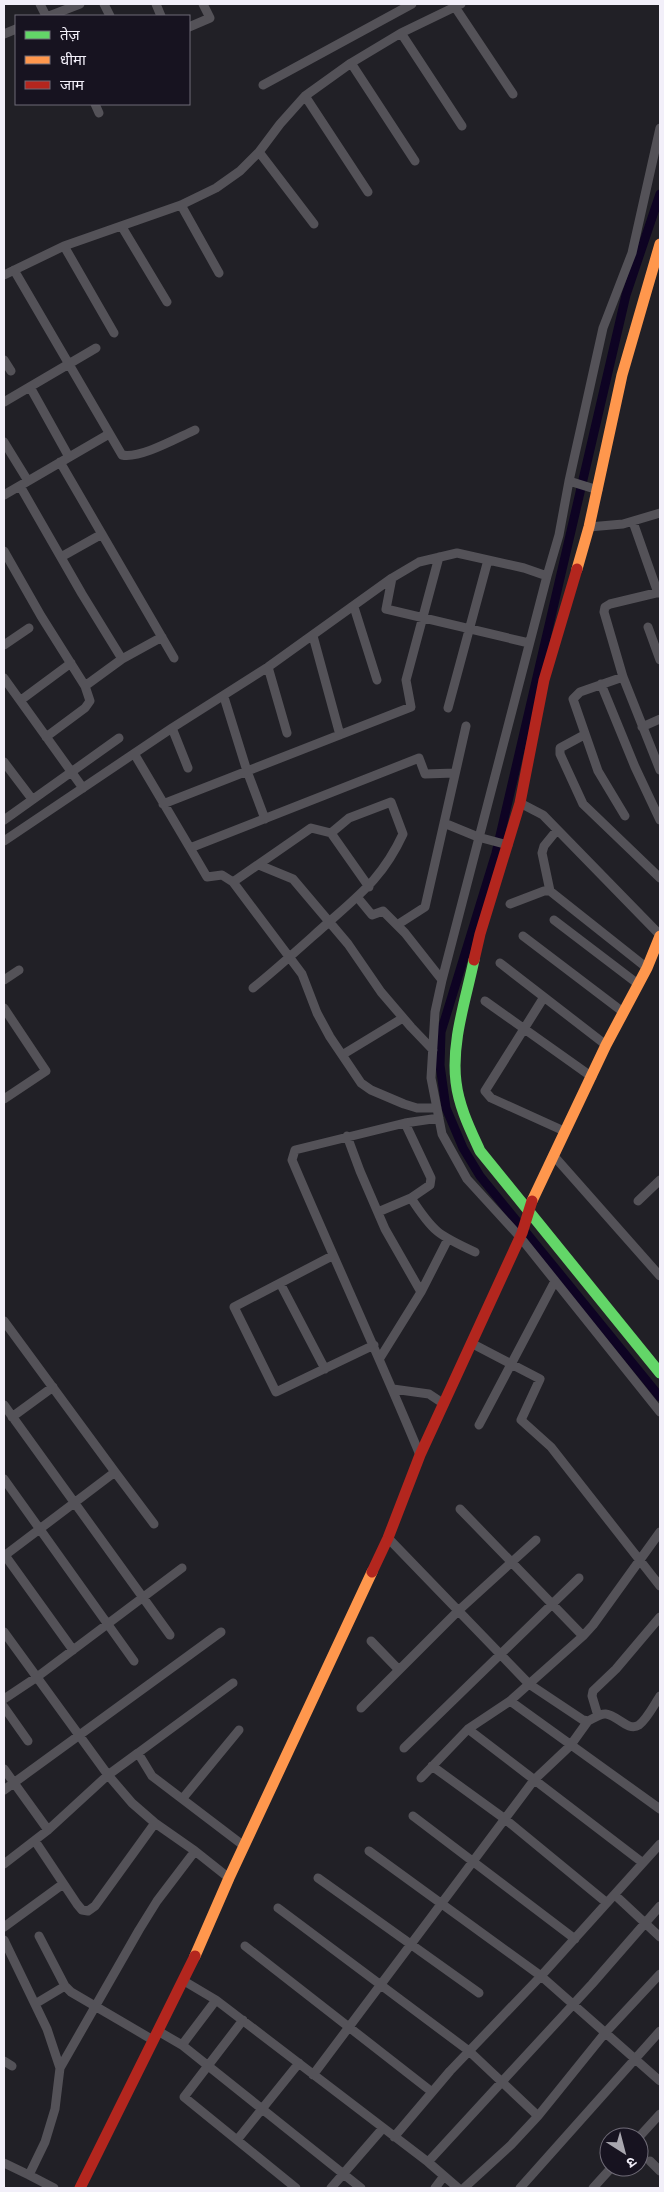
<svg xmlns="http://www.w3.org/2000/svg" width="664" height="2192" viewBox="0 0 664 2192" font-family="Rubik,'Noto Sans Devanagari',sans-serif">
<rect width="100%" height="100%" fill="#212026"/>
<g fill="none" stroke-linecap="round" stroke-linejoin="round">
<path stroke="#0e0323" stroke-width="9" d="M 660,194 L 626,295 L 496,853 L 441,1032 L 440,1065 L 446,1108 L 463,1148 L 480,1176 L 660,1397"/>
<path stroke="#545258" stroke-width="9" d="M 40,4 L 46,16
M 104,4 L 110,16
M 156,4 L 161,16
M 455,7 L 513,94
M 49,16 L 80,4
M 189,27 L 210,18 L 203,4
M 401,33 L 462,126
M 4,34 L 16,29
M 351,63 L 415,161
M 263,85 L 412,4
M 305,96 L 368,192
M 95,104 L 99,113
M 259,152 L 314,224
M 181,205 L 219,273
M 122,227 L 167,302
M 64,246 L 114,333
M 14,270 L 122,455 C 140,459 177,438 195,430
M 4,275 L 64,246 L 181,205 L 216,188 L 240,171 L 259,152 L 280,124 L 305,96 L 351,63 L 401,33 L 461,4
M 4,360 L 11,371
M 30,387 L 69,457
M 4,402 L 96,348
M 4,442 L 28,481
M 60,462 L 174,658
M 569,481 L 603,328 L 632,253 L 660,128
M 20,486 L 82,594 L 122,659
M 4,495 L 109,434
M 633,522 L 658,593
M 589,527 L 623,524 L 660,513
M 4,551 L 41,616 L 85,686 L 122,659 L 162,637
M 61,557 L 102,534
M 547,576 L 442,980 L 435,1012 L 431,1078 L 442,1134 L 467,1179 L 520,1237 L 660,1412
M 392,578 L 386,609 L 529,643
M 660,592 L 610,604 L 605,607 L 604,612 L 623,677 L 660,770
M 354,607 L 377,680
M 648,627 L 660,660
M 313,636 L 340,735
M 4,645 L 29,628
M 268,667 L 287,733
M 623,677 L 580,692 L 573,699 L 598,771 L 625,816
M 4,678 L 83,788
M 601,684 L 635,767 L 660,820
M 224,697 L 247,771 L 265,819
M 21,700 L 71,663
M 448,708 L 488,560
M 642,727 L 660,719
M 172,728 L 188,768
M 584,735 L 560,748 L 560,754 L 583,804 L 660,878
M 46,737 L 85,708 L 90,701 L 85,686
M 135,755 L 190,848
M 4,762 L 32,799
M 520,803 L 543,815 L 660,935
M 163,804 L 411,707 L 406,680 L 439,557
M 4,820 L 119,738
M 444,823 L 478,837 L 508,845
M 331,833 L 369,887
M 4,841 L 172,728 L 268,667 L 392,578 L 419,562 L 457,553 L 524,568 L 547,576 L 559,535 L 569,481 L 598,490
M 259,865 L 293,879 L 348,944 L 381,992 L 411,1027 L 433,1050
M 233,882 L 311,828 L 331,833 L 349,818 L 391,802 L 403,834 C 384,875 363,892 330,921 C 304,944 279,967 253,988
M 550,891 L 542,853 L 544,846 L 557,830
M 358,898 L 372,915 L 383,911 L 405,933 L 442,980
M 510,904 L 544,891 L 550,891 L 647,968
M 554,920 L 638,984
M 397,925 L 425,907 L 466,726
M 523,936 L 623,1012
M 500,963 L 606,1045
M 4,980 L 19,970
M 544,997 L 485,1091 L 491,1098 L 564,1131
M 485,1001 L 592,1077
M 4,1008 L 46,1071 L 4,1099
M 342,1055 L 403,1018
M 437,1108 L 417,1108 L 404,1104 L 371,1090 L 361,1083 L 330,1037 L 317,1013 L 302,974 L 233,882 L 222,875 L 207,877 L 190,848 L 419,758 L 425,774 L 455,773
M 347,1136 L 360,1171 L 385,1229 L 421,1292
M 553,1155 L 660,1276
M 411,1198 C 433,1232 438,1235 475,1252
M 638,1201 L 660,1180
M 378,1212 L 411,1198 L 430,1185 L 431,1178 L 405,1123
M 332,1256 L 234,1307 L 276,1392 L 374,1345
M 280,1283 L 325,1369
M 4,1321 L 115,1472 L 4,1556
M 471,1343 L 540,1379 L 521,1420 L 551,1447 L 660,1586
M 380,1358 L 421,1292 L 448,1239
M 393,1389 L 429,1394 L 444,1404
M 4,1405 L 170,1635
M 12,1417 L 53,1387
M 479,1425 L 555,1281
M 420,1455 C 379,1356 334,1259 292,1160 L 295,1150 L 405,1123 L 439,1118
M 115,1472 L 154,1524
M 4,1479 L 134,1661
M 460,1509 L 583,1636
M 660,1532 L 593,1625 L 583,1636 L 529,1684 L 583,1720 L 588,1721 C 593,1719 600,1713 606,1714 C 617,1715 628,1732 639,1725 C 647,1719 654,1705 660,1696
M 388,1538 L 529,1684 L 510,1701 L 468,1729 L 421,1778
M 4,1554 L 73,1650
M 4,1632 L 108,1775 L 132,1803 L 155,1823 L 195,1851 L 229,1878
M 371,1641 L 399,1670
M 233,1683 L 138,1753 L 152,1776 L 244,1846
M 4,1699 L 37,1677 L 182,1568
M 510,1701 L 660,1809
M 4,1707 L 28,1741
M 361,1708 L 458,1611 L 536,1540
M 598,1716 L 592,1696 L 593,1691 L 616,1669 L 660,1617
M 468,1729 L 643,1863
M 404,1748 L 579,1578
M 432,1766 L 505,1819 L 607,1903
M 4,1769 L 48,1830
M 4,1790 L 221,1632
M 183,1798 L 239,1730
M 413,1816 L 575,1939
M 35,1841 L 77,1904 L 82,1910 L 88,1911 L 95,1906 L 155,1823
M 369,1851 L 541,1976 L 660,2081
M 4,1864 L 48,1830 L 108,1775 L 138,1753
M 318,1878 L 479,1993
M 615,1895 L 660,1937
M 278,1908 L 469,2051 L 538,2116
M 4,1927 L 63,1884
M 39,1936 L 65,1986 L 71,1992 L 153,2040
M 4,1940 L 47,2029 L 60,2068 L 55,2109 L 45,2142 L 29,2175 L 54,2188
M 245,1946 L 432,2092
M 184,1981 L 216,2000 L 428,2162 L 458,2188
M 35,2004 L 65,1986
M 243,2020 L 184,2097 L 296,2188
M 158,2031 L 182,2045 L 361,2188
M 182,2045 L 216,2000
M 4,2061 L 12,2066
M 60,2068 L 139,1930 L 157,1901 L 195,1851
M 313,2075 L 534,1780 L 570,1746 L 588,1721
M 394,2137 L 450,2071 L 541,1976 L 660,1844
M 639,2137 L 660,2114
M 237,2140 L 299,2063
M 650,2161 L 660,2171
M 428,2162 L 592,1984 L 660,1906
M 4,2163 L 29,2175
M 331,2188 L 383,2128
M 435,2188 L 444,2176
M 464,2188 L 511,2145 L 538,2116 L 605,2033 L 660,1974
M 520,2188 L 660,2031
M 593,2188 L 612,2167"/>
<path stroke="#63d668" stroke-width="11" d="M 474,960 C 466,999 451,1042 456,1082 C 459,1107 470,1129 480,1151 L 660,1373"/>
<path stroke="#ff974d" stroke-width="11" d="M 577,569 L 589,527 L 622,375 L 660,244
M 532,1201 L 606,1045 L 647,968 L 660,936
M 195,1956 L 229,1878 L 372,1572"/>
<path stroke="#b3261e" stroke-width="11" d="M 474,960 L 480,934 L 520,803 L 544,680 L 577,569
M 372,1572 L 388,1538 L 420,1455 L 522,1233 L 532,1201
M 80,2188 L 195,1956"/>
</g>
<rect width="664" height="2192" fill="none" stroke="#f2eff9" stroke-width="10"/>
<rect x="15" y="15" width="175" height="90" fill="#171320" stroke="#6f6b77"/>
<rect x="25" y="31" width="25" height="8" fill="#63d668" stroke="#6f6b77"/>
<text x="60" y="40" font-size="15" fill="#f2eff9">तेज़</text>
<rect x="25" y="56" width="25" height="8" fill="#ff974d" stroke="#6f6b77"/>
<text x="60" y="65" font-size="15" fill="#f2eff9">धीमा</text>
<rect x="25" y="81" width="25" height="8" fill="#b3261e" stroke="#6f6b77"/>
<text x="60" y="90" font-size="15" fill="#f2eff9">जाम</text>
<g transform="translate(624 2152) rotate(144)"><circle r="24" fill="#171320" stroke="#6f6b77"/>
<path d="M0-4L9 19L0 12L-9 19Z" fill="#a9a7af"/>
<text y="-8" font-size="14" font-weight="bold" text-anchor="middle" fill="#f2eff9">उ</text>
</g>
</svg>
